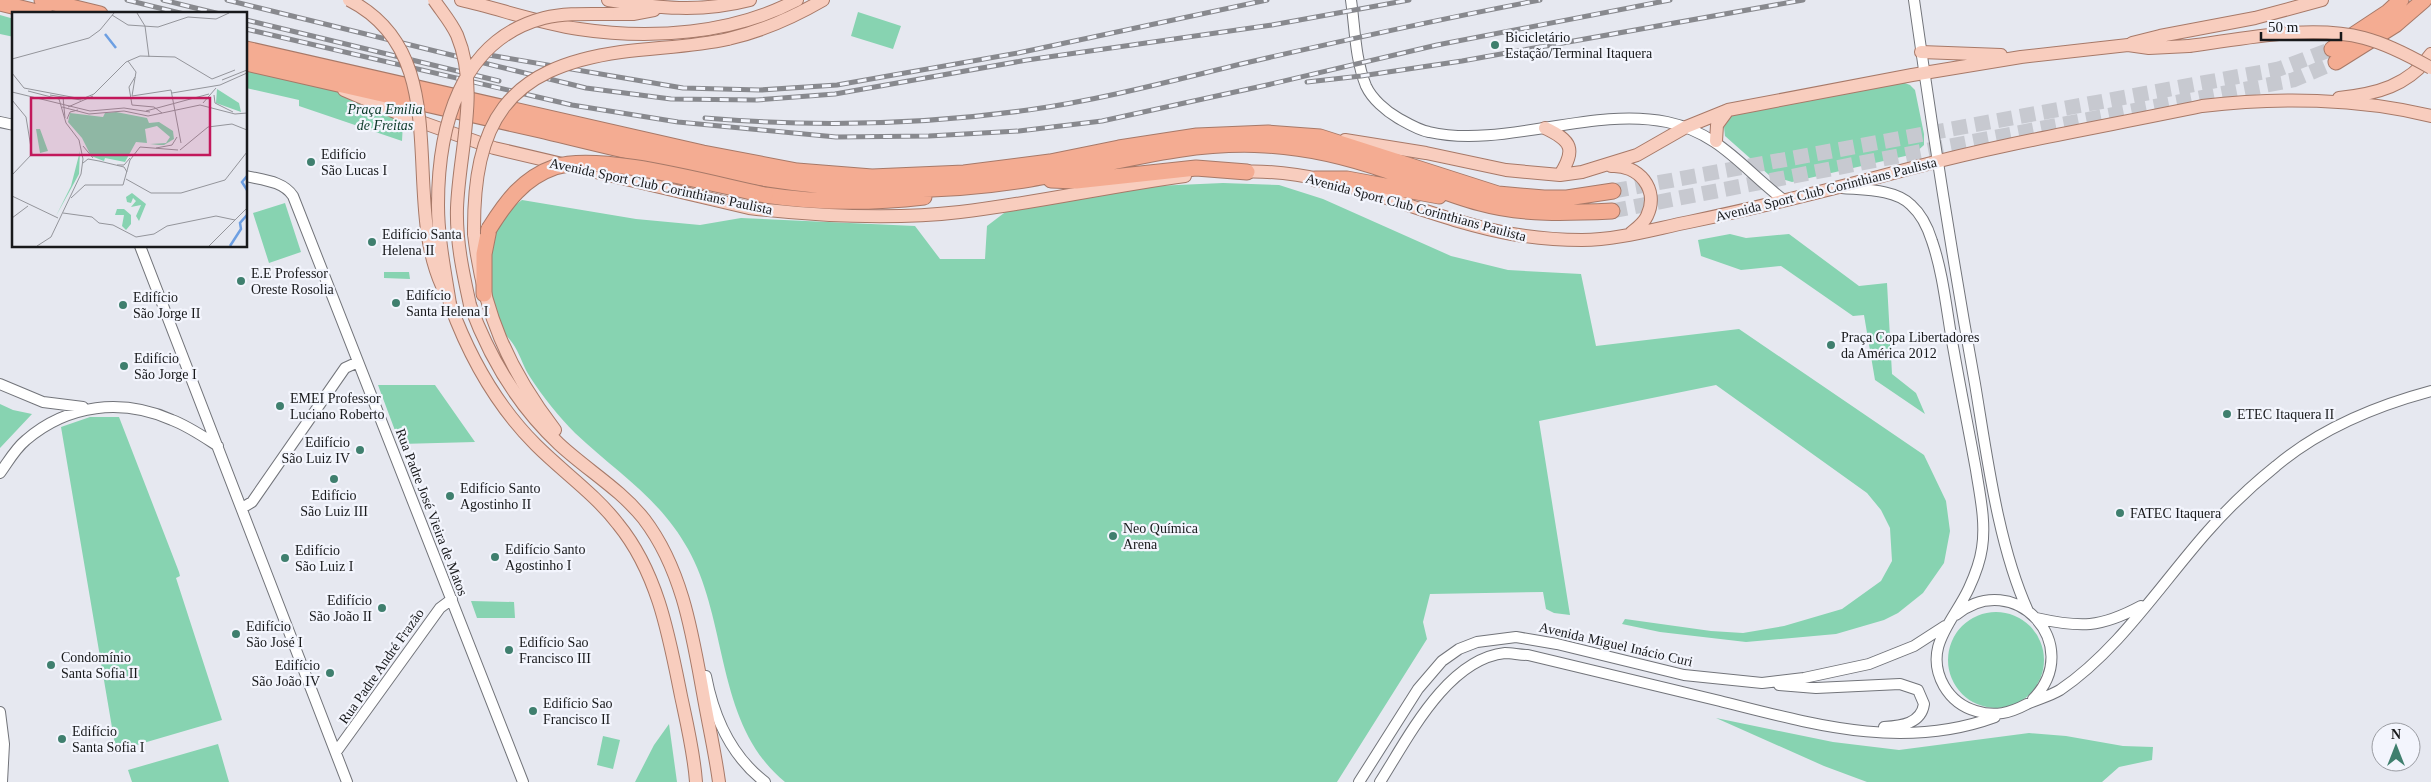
<svg xmlns="http://www.w3.org/2000/svg" width="2431" height="782" viewBox="0 0 2431 782" font-family="'Times New Roman',serif">
<rect width="100%" height="100%" fill="#e6e8f0"/>
<path fill="#87d3b1" d="M 858,12 L 901,26 L 893,49 L 851,36 Z
M 0,15 L 14,19 L 14,37 L 0,34 Z
M 246,68 L 404,104 L 402,141 L 299,106 L 299,100 L 246,88 Z
M 1902,82 L 1910,85 L 1915,90 L 1924,134 L 1924,145 L 1914,154 L 1792,182 L 1769,175 L 1725,136 L 1724,127 L 1732,115 Z
M 1223,183 L 1279,185 L 1323,199 L 1451,256 L 1508,270 L 1581,274 L 1596,346 L 1739,329 L 1924,455 L 1946,501 L 1950,531 L 1944,563 L 1923,593 L 1898,613 L 1884,620 L 1836,634 L 1746,642 L 1660,632 L 1622,624 L 1625,619 L 1711,631 L 1743,633 L 1784,626 L 1842,609 L 1881,581 L 1892,561 L 1890,528 L 1881,510 L 1867,493 L 1716,385 L 1539,421 L 1570,615 L 1554,613 L 1546,609 L 1543,592 L 1430,594 L 1423,622 L 1427,639 L 1337,782 L 785,782 C 715,725 729,622 688,549 C 658,496 617,473 575,433 C 559,417 543,397 530,377 C 524,368 521,357 515,347 C 510,338 502,332 496,323 C 485,306 487,277 489,257 C 491,236 504,212 522,200 L 636,219 L 700,225 L 741,218 L 915,226 L 940,259 L 985,259 L 987,226 L 1008,210 L 1155,186 Z
M 285,203 L 301,252 L 269,263 L 253,213 Z
M 1730,234 L 1746,238 L 1789,234 L 1859,286 L 1887,283 L 1892,374 L 1916,393 L 1925,414 L 1875,380 L 1864,315 L 1853,316 L 1781,266 L 1741,270 L 1701,256 L 1698,240 Z
M 384,272 L 409,272 L 410,279 L 384,278 Z
M 378,385 L 435,385 L 475,442 L 400,444 Z
M 0,404 L 13,410 L 32,414 L 0,448 Z
M 90,417 L 119,417 L 179,572 L 180,576 L 176,578 L 222,720 L 116,751 L 61,427 Z
M 471,601 L 514,602 L 515,618 L 477,618 Z
M1948 660a48 48 0 1 1 96 0a48 48 0 1 1-96 0Z
M 1716,718 L 1833,742 L 1899,750 L 2029,733 L 2066,736 L 2123,746 L 2153,747 L 2152,760 L 2119,767 L 2102,782 L 1867,782 L 1824,766 Z
M 669,724 L 677,782 L 635,782 L 654,745 Z
M 603,736 L 620,740 L 613,769 L 597,765 Z
M 218,744 L 229,782 L 132,782 L 128,770 Z"/>
<g fill="none" stroke-linecap="round" stroke-linejoin="round">
<path stroke="#c7c9d0" stroke-width="15" stroke-dasharray="15 8" stroke-linecap="butt" d="M 1613,191 L 2279,69 L 2332,49
M 1612,211 L 2293,80 L 2336,62"/>
<defs>
<path id="minor" d="M 1351,0 C 1355,28 1355,59 1366,86 C 1372,99 1386,111 1398,118 C 1407,123 1418,130 1429,132 C 1503,149 1592,106 1667,122 C 1720,133 1744,170 1785,201
M 1914,0 C 1932,128 1952,256 1975,384 C 1987,456 1998,545 2028,611
M 0,122 L 14,125
M 246,176 C 263,180 283,181 293,196 L 523,782
M 1842,188 C 1864,190 1895,189 1911,205 C 1921,214 1928,228 1932,241 C 1944,276 1947,316 1954,352 C 1961,392 1969,431 1976,470 C 1980,496 1986,522 1982,548 C 1980,562 1975,575 1969,588 C 1954,621 1922,647 1944,686 C 1951,698 1962,707 1976,711 C 1995,717 2010,713 2027,704 C 2038,699 2050,696 2060,690 C 2118,651 2161,584 2207,532 C 2228,508 2251,486 2276,466 C 2321,428 2375,406 2431,391
M 140,246 L 347,782
M 0,384 L 43,402 L 83,407
M 0,473 C 8,462 15,449 26,440 C 68,404 122,398 172,420 C 188,426 204,437 218,446
M 242,508 L 252,502 L 345,368 L 358,362
M 1956,615 C 2014,567 2086,645 2033,699
M 2036,618 C 2081,628 2100,628 2141,606
M 706,676 C 714,718 731,756 765,782
M 1779,685 L 1816,688 L 1900,684 L 1918,690 L 1924,704 C 1921,724 1901,726 1884,727
M 0,712 L 4,744 L 2,782
M 336,752 L 440,608 L 452,599
M 1359,782 L 1418,689 L 1442,661 L 1459,649 L 1477,642 L 1516,637 L 1557,644 L 1684,675 L 1762,683 L 1804,678 L 1869,664 L 1914,646 L 1945,626
M 1380,782 C 1408,738 1447,659 1505,653 C 1512,653 1520,655 1528,655 C 1592,670 1656,686 1720,701 C 1812,724 1902,751 1995,717"/>
<path id="major" d="M 461,0 C 500,9 539,23 579,29 C 651,40 733,34 797,0
M 608,0 C 658,8 700,13 750,0
M 608,14 L 633,14 L 654,10
M 728,39 C 763,31 792,18 823,0
M 2132,43 L 2160,36 L 2255,18 L 2322,0
M 1921,52 L 2001,55
M 344,90 L 407,117 L 494,148 L 749,208 C 818,216 891,220 960,212 C 1036,203 1110,186 1185,176
M 2339,98 C 2376,94 2409,86 2431,54
M 1545,128 C 1572,141 1576,149 1560,175
M 1345,140 L 1426,153 L 1506,170 L 1560,175 L 1582,172 L 1637,155 L 1686,127 L 1728,110 L 1912,75 L 2021,57 L 2128,45 L 2149,48 L 2189,46
M 1716,141 L 1717,125 L 1728,110
M 1611,166 C 1638,164 1660,189 1647,216 C 1644,223 1637,228 1631,233
M 1238,172 C 1334,166 1420,218 1512,234 C 1535,238 1558,240 1582,240 C 1617,240 1654,229 1689,222 C 1766,206 1841,187 1916,167 C 2010,142 2107,126 2202,106 C 2276,97 2358,98 2431,116
M 474,234 C 483,311 508,369 555,430
M 450,304 C 469,356 497,406 536,445 C 563,472 595,494 618,524 C 658,573 669,636 681,696 C 687,724 694,753 696,782
M 470,305 C 490,359 517,405 559,444 C 587,470 620,489 644,519 C 682,569 692,632 703,693 C 708,722 715,752 719,782"/>
<path id="highway" d="M 42,0 L 100,14
M 0,3 L 45,14
M 246,49 L 703,153 L 797,171 L 872,177 L 964,173 L 1050,162 L 1119,148 L 1197,136 L 1268,133 L 1320,137 L 1498,194 L 1544,198 L 1567,198 L 1613,191
M 2332,49 L 2388,12 L 2401,0
M 2336,62 L 2395,25 L 2424,0
M 246,63 C 344,85 442,107 540,130 C 648,156 758,185 870,189 C 922,191 978,188 1030,179 C 1108,165 1185,140 1265,145 C 1306,147 1348,157 1388,171 C 1418,181 1449,195 1480,203 C 1523,215 1568,213 1612,211
M 1315,179 L 1347,179 L 1439,196
M 1051,180 L 1076,181 L 1196,168 L 1247,172
M 765,195 C 817,203 872,203 924,197
M 484,294 L 484,254 L 489,229"/>
</defs>
<use href="#minor" stroke="#72747a" stroke-width="12"/>
<use href="#major" stroke="#a77968" stroke-width="14"/>
<use href="#highway" stroke="#a77968" stroke-width="17"/>
<use href="#minor" stroke="#fff" stroke-width="10"/>
<use href="#major" stroke="#f8cdbe" stroke-width="12"/>
<use href="#highway" stroke="#f4ac92" stroke-width="15"/>
<defs>
<path id="rail" d="M 127,0 L 184,14
M 163,0 L 220,14
M 227,0 L 586,88 L 671,99 L 757,100 L 835,94 L 1027,60 L 1272,25 L 1409,0
M 246,20 L 499,81
M 246,29 L 572,105 L 678,122 L 836,137 L 929,136 L 1019,131 L 1102,121 L 1267,85 L 1437,45 L 1670,0
M 483,54 L 683,88 L 760,90 L 837,85 L 1018,53 L 1267,0
M 1307,82 L 1361,76 L 1462,61 L 1803,0
M 705,118 C 813,127 921,125 1028,110 C 1100,100 1171,81 1241,64 C 1340,41 1440,19 1540,0"/>
</defs>
<use href="#rail" stroke="#88898e" stroke-width="5"/>
<use href="#rail" stroke="#f3f5fd" stroke-width="3" stroke-dasharray="9" stroke-linecap="butt"/>
<defs>
<path id="major-bridge" d="M 349,0 C 457,55 400,194 442,286
M 434,0 C 442,12 451,22 457,35 C 480,90 459,151 457,208 C 456,241 463,273 470,305
M 2189,46 C 2243,39 2311,24 2364,38 C 2387,44 2410,56 2431,68
M 474,234 C 473,122 506,68 621,52 C 657,47 693,47 728,39
M 450,304 C 445,272 438,238 438,205 C 438,129 459,40 544,18 C 565,13 587,14 608,14"/>
<path id="highway-bridge" d="M 489,229 C 506,202 523,178 555,167 C 600,152 715,185 765,195"/>
</defs>
<use href="#major-bridge" stroke="#a77968" stroke-width="14" stroke-linecap="butt"/>
<use href="#highway-bridge" stroke="#a77968" stroke-width="17" stroke-linecap="butt"/>
<use href="#major-bridge" stroke="#f8cdbe" stroke-width="12"/>
<use href="#highway-bridge" stroke="#f4ac92" stroke-width="15"/>
</g>
<g fill="#3f7f6e" stroke="#f3f5fd" stroke-width="2">
<circle cx="1495" cy="45" r="5"/>
<circle cx="311" cy="162" r="5"/>
<circle cx="372" cy="242" r="5"/>
<circle cx="241" cy="281" r="5"/>
<circle cx="396" cy="303" r="5"/>
<circle cx="123" cy="305" r="5"/>
<circle cx="1831" cy="345" r="5"/>
<circle cx="124" cy="366" r="5"/>
<circle cx="280" cy="406" r="5"/>
<circle cx="2227" cy="414" r="5"/>
<circle cx="360" cy="450" r="5"/>
<circle cx="334" cy="479" r="5"/>
<circle cx="450" cy="496" r="5"/>
<circle cx="2120" cy="513" r="5"/>
<circle cx="1113" cy="536" r="5"/>
<circle cx="495" cy="557" r="5"/>
<circle cx="285" cy="558" r="5"/>
<circle cx="382" cy="608" r="5"/>
<circle cx="236" cy="634" r="5"/>
<circle cx="509" cy="650" r="5"/>
<circle cx="51" cy="665" r="5"/>
<circle cx="330" cy="673" r="5"/>
<circle cx="533" cy="711" r="5"/>
<circle cx="62" cy="739" r="5"/>
</g>
<g text-anchor="middle" stroke-width="4.5" stroke-linejoin="round" paint-order="stroke">
<g font-size="14" fill="#18191b" stroke="#f3f5fd" text-anchor="start">
<text x="1505" y="42">Bicicletário<tspan x="1505" dy="16">Estação/Terminal Itaquera</tspan></text>
<text x="321" y="159">Edifício<tspan x="321" dy="16">São Lucas I</tspan></text>
<text x="382" y="239">Edifício Santa<tspan x="382" dy="16">Helena II</tspan></text>
<text x="251" y="278">E.E Professor<tspan x="251" dy="16">Oreste Rosolia</tspan></text>
<text x="406" y="300">Edifício<tspan x="406" dy="16">Santa Helena I</tspan></text>
<text x="133" y="302">Edifício<tspan x="133" dy="16">São Jorge II</tspan></text>
<text x="1841" y="342">Praça Copa Libertadores<tspan x="1841" dy="16">da América 2012</tspan></text>
<text x="134" y="363">Edifício<tspan x="134" dy="16">São Jorge I</tspan></text>
<text x="290" y="403">EMEI Professor<tspan x="290" dy="16">Luciano Roberto</tspan></text>
<text x="2237" y="419">ETEC Itaquera II</text>
<text x="350" y="447" text-anchor="end">Edifício<tspan x="350" dy="16">São Luiz IV</tspan></text>
<text x="460" y="493">Edifício Santo<tspan x="460" dy="16">Agostinho II</tspan></text>
<text x="334" y="500" text-anchor="middle">Edifício<tspan x="334" dy="16">São Luiz III</tspan></text>
<text x="2130" y="518">FATEC Itaquera</text>
<text x="1123" y="533">Neo Química<tspan x="1123" dy="16">Arena</tspan></text>
<text x="505" y="554">Edifício Santo<tspan x="505" dy="16">Agostinho I</tspan></text>
<text x="295" y="555">Edifício<tspan x="295" dy="16">São Luiz I</tspan></text>
<text x="372" y="605" text-anchor="end">Edifício<tspan x="372" dy="16">São João II</tspan></text>
<text x="246" y="631">Edifício<tspan x="246" dy="16">São José I</tspan></text>
<text x="519" y="647">Edifício Sao<tspan x="519" dy="16">Francisco III</tspan></text>
<text x="61" y="662">Condomínio<tspan x="61" dy="16">Santa Sofia II</tspan></text>
<text x="320" y="670" text-anchor="end">Edifício<tspan x="320" dy="16">São João IV</tspan></text>
<text x="543" y="708">Edifício Sao<tspan x="543" dy="16">Francisco II</tspan></text>
<text x="72" y="736">Edifício<tspan x="72" dy="16">Santa Sofia I</tspan></text>
</g>
<g font-size="14" font-style="italic" fill="#0b3828" stroke="#f3f5fd">
<text x="385" y="114">Praça Emilia<tspan x="385" dy="16">de Freitas</tspan></text>
</g>
<g font-size="14" fill="#18191b" stroke="#f3f5fd">
<text transform="translate(661 186) rotate(12)" y="5">Avenida Sport Club Corinthians Paulista</text>
<text transform="translate(1826 189) rotate(-14)" y="5">Avenida Sport Club Corinthians Paulista</text>
<text transform="translate(1416 207) rotate(15)" y="5">Avenida Sport Club Corinthians Paulista</text>
<text transform="translate(432 512) rotate(69)" y="5">Rua Padre José Vieira de Matos</text>
<text transform="translate(1616 644) rotate(13)" y="5">Avenida Miguel Inácio Curi</text>
<text transform="translate(381 666) rotate(-55)" y="5">Rua Padre André Frazão</text>
</g>
</g>
<g transform="translate(12 12)">
<rect width="235" height="235" fill="#e6e8f0"/>
<path d="M 205,77 L 227,91 L 229,100 L 204,91 ZM 104,100 L 135,106 L 137,111 L 147,110 L 161,119 L 162,127 L 152,133 L 147,133 L 138,132 L 154,131 L 158,125 L 145,114 L 133,117 L 135,131 L 124,130 L 113,150 L 93,146 L 92,149 L 79,144 L 70,126 L 56,110 L 58,101 L 91,105 L 93,101 ZM 24,117 L 28,117 L 36,139 L 28,141 ZM 68,139 L 67,162 L 44,204 L 59,174 ZM 120,181 L 134,192 L 127,209 L 124,204 L 129,193 L 119,195 L 124,189 L 121,186 L 119,191 L 115,190 L 114,185 ZM 105,197 L 112,197 L 119,203 L 119,212 L 114,218 L 110,214 L 112,203 L 103,203 Z" fill="#87d3b1"/>
<path fill="none" stroke="#6d9fe2" stroke-width="2.5" d="M 93,22 L 104,36M 235,164 L 230,170 L 235,178M 218,234 L 229,217 L 228,211 L 235,203"/>
<path fill="none" stroke="#94959b" stroke-width="1" d="M 125,1 L 133,14 L 137,45M 100,3 L 116,13 L 146,15 L 176,5 L 204,7 L 217,1M 0,47 L 77,26 L 88,18 L 102,1M 116,49 L 124,60 L 120,84 L 159,78 L 169,131M 0,61 L 12,76 L 70,87 L 82,82 L 114,50 L 128,44 L 163,45 L 200,67 L 223,58M 123,65 L 117,75 L 120,93 L 142,95 L 150,101M 210,68 L 235,58M 16,79 L 47,87 L 54,111 L 67,128 L 71,147 L 69,162 L 39,225 L 25,234M 0,80 L 78,99 L 112,96 L 138,100M 160,81 L 208,73 L 235,61M 38,83 L 69,88M 202,83 L 203,91 L 221,100M 51,85 L 53,106M 0,88 L 14,105 L 20,142 L 0,163M 191,91 L 204,76M 50,95 L 77,102 L 112,99 L 136,104 L 188,93 L 223,102 L 235,101M 56,95 L 81,84M 134,99 L 197,82M 55,107 L 58,100 L 66,98M 71,134 L 81,146M 144,136 L 160,133 L 165,125M 168,138 L 196,115 L 220,112 L 235,118M 71,151 L 76,147 L 87,149 L 112,155 L 115,160M 105,153 L 112,153 L 118,146M 114,167 L 139,181 L 169,181 L 213,168 L 235,140M 0,184 L 46,206M 59,186 L 73,173 L 111,173 L 118,148 L 128,135 L 166,138M 51,201 L 80,205 L 87,211 L 101,213 L 124,225 L 142,222 L 155,214 L 204,204 L 223,208M 0,206 L 16,194M 197,234 L 235,196"/>
<path fill="#c2185b" fill-opacity="0.15" stroke="#c2185b" stroke-width="2.5" d="M 19,86 L 198,86 L 198,143 L 19,143 Z"/>
<rect width="235" height="235" fill="none" stroke="#18191b" stroke-width="2.5"/>
</g>
<g transform="translate(2396 747)"><circle r="24" fill="#f3f5fd" stroke="#9b9da3"/>
<path d="M0-4L9 19L0 12L-9 19Z" fill="#3f7f6e"/>
<text y="-8" font-size="14" font-weight="bold" text-anchor="middle" fill="#18191b">N</text>
</g>
<path d="M2261 32v8h80v-8" fill="none" stroke="#18191b" stroke-width="2.5"/>
<text x="2268" y="32" font-size="15" fill="#18191b" stroke="#f3f5fd" stroke-width="4" paint-order="stroke">50 m</text>
</svg>
